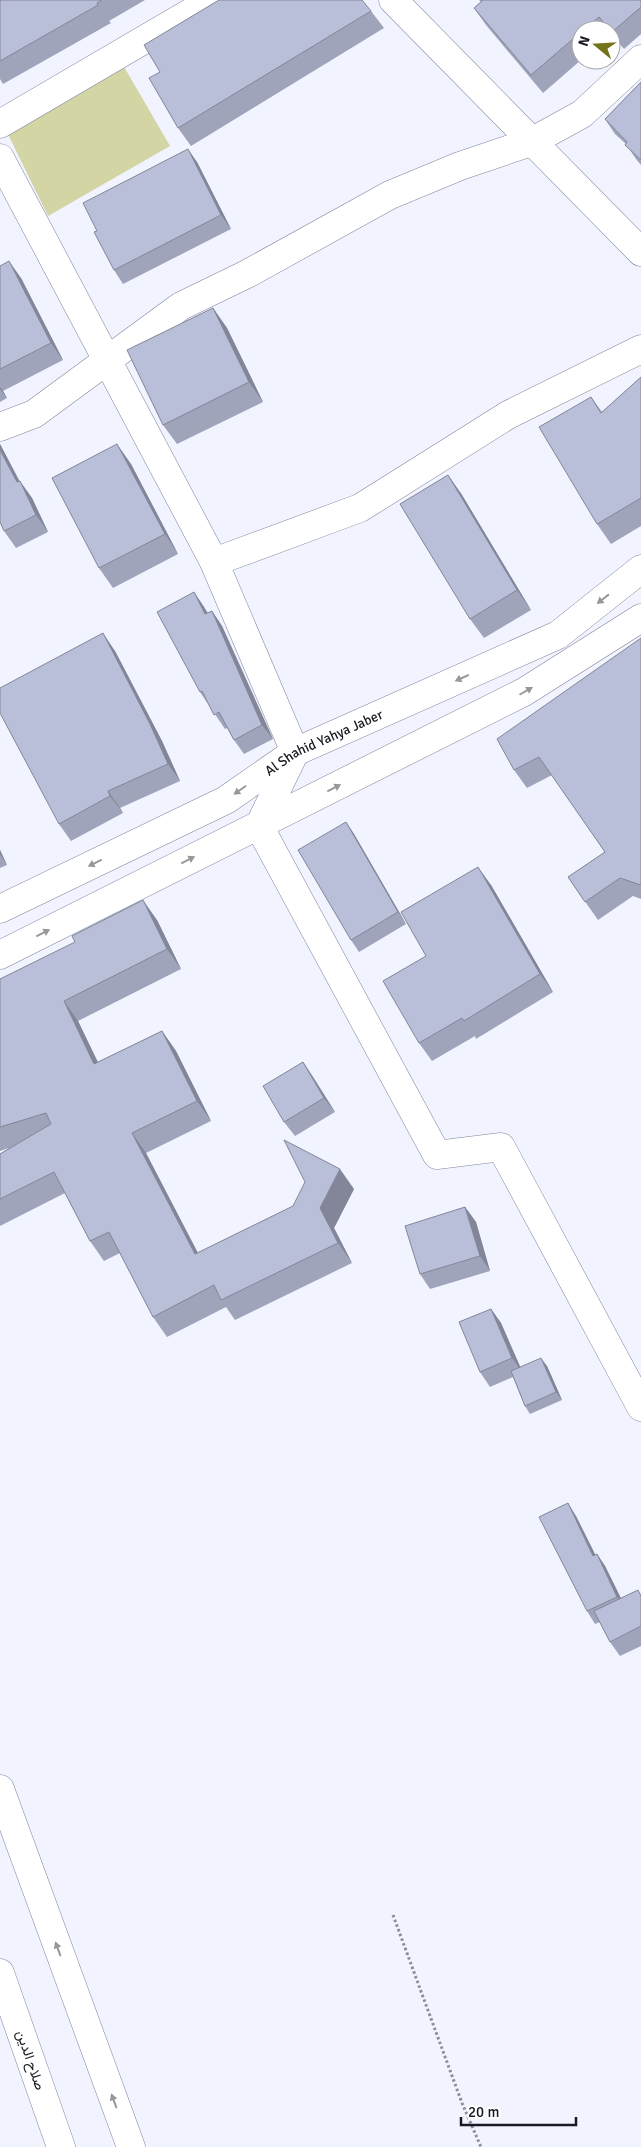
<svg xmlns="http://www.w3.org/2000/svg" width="641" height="2147" viewBox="0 0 641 2147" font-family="Signika,Vazirmatn,sans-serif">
<rect width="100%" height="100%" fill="#f1f3ff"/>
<path fill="#d3d5a4" d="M 116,53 L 170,146 L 48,216 L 2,122 Z"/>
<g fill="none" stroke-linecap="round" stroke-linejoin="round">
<defs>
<g id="minor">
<path d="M 393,0 L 641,252"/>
<path d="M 0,124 L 212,0"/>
<path d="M 0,158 L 214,562 L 295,752 L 259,826 L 437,1155 L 501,1147 L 641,1407"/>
<path d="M 0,427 L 34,414 L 181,306 L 247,274 L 390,195 L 460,166 L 531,142 L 582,114 L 641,59"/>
<path d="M 214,562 L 360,508 L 508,415 L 641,349"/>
<path id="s1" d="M 0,909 L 226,800 L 295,752 L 558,635 L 641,569"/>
<path d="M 0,955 L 524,692 L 641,618"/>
<path d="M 0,1789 L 131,2147"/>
</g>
<path id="highway" d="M 0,1973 L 61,2147"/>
</defs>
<use href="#minor" stroke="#80849d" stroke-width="29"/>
<use href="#highway" stroke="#80849d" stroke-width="29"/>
<path stroke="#8b8d98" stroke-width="3" stroke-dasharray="2.5 2.5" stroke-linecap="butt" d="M 393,1915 L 462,2103 L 481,2147"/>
<use href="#minor" stroke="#fff" stroke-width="28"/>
<use href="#highway" stroke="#fff" stroke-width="28"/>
</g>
<path fill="#a0a4bb" d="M 0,0 L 145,0 L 109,21 L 111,23 L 3,84 L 0,79 Z
M 479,0 L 641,0 L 641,34 L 624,49 L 611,34 L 611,30 L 581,30 L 581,60 L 543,93 L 486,25 L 474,8 L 481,2 Z
M 371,11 L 384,28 L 191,146 L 178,128 L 160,72 Z
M 641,82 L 641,165 L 636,159 L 626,144 L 615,134 L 605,119 Z
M 197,162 L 231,229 L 123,284 L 114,270 L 97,231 Z
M 0,266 L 21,278 L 63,360 L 3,391 L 7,398 L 0,402 Z
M 213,308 L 227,328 L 263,402 L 177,444 L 163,425 Z
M 641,377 L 641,526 L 611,544 L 597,524 L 591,397 L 602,412 Z
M 0,444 L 19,481 L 32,498 L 48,532 L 16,548 L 4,531 Z
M 131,464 L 178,554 L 113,588 L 99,568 Z
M 448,475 L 462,495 L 531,610 L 484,638 L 470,619 Z
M 194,592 L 208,613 L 212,611 L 222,626 L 273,739 L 244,754 L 234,740 L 227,728 L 225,729 L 200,692 Z
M 641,638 L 641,899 L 633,896 L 598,920 L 568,877 L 605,852 L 552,775 L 527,788 L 514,770 Z
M 115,651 L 162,741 L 180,781 L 120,808 L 123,813 L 71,841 L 59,824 Z
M 346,822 L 354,834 L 406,924 L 359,952 L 351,940 Z
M 0,850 L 7,865 L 0,868 Z
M 491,885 L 553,992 L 476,1039 L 475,1036 L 432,1061 L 419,1043 L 426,956 Z
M 157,920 L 181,969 L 78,1021 L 98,1062 L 162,1031 L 176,1051 L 211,1121 L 146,1153 L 197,1253 L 354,1189 L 334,1228 L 352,1263 L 235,1320 L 226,1307 L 167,1337 L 153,1317 L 120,1253 L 104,1261 L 90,1241 L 65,1193 L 0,1226 L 0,1154 L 9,1148 L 0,1151 L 0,979 Z
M 303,1062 L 313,1077 L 335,1112 L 295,1136 L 284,1122 Z
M 465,1207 L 476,1222 L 490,1271 L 430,1289 L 420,1274 Z
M 491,1309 L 501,1323 L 520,1367 L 547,1366 L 562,1400 L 530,1414 L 525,1406 L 513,1377 L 490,1387 L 480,1372 Z
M 576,1516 L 595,1555 L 597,1554 L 605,1566 L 621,1598 L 641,1594 L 641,1646 L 620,1656 L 610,1642 L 600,1622 L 595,1624 L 587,1611 Z"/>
<path fill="#828698" d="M 188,149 L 197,162 L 231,229 L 221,215 Z
M 9,261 L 21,278 L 63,360 L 51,343 Z
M 213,308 L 227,328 L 263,402 L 249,382 Z
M 0,387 L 3,391 L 7,398 L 0,389 Z
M 0,444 L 29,499 L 17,482 L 0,450 Z
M 117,444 L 131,464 L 178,554 L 165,534 Z
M 448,475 L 462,495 L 531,610 L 517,590 Z
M 20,481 L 32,498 L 48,532 L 36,515 Z
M 194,592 L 204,607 L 216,629 L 205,614 Z
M 212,611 L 222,626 L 273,739 L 262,725 Z
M 103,633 L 115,651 L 162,741 L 180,781 L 168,764 Z
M 108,791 L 120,808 L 123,813 L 110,796 Z
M 346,822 L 354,834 L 406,924 L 398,912 Z
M 0,850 L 7,865 L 0,854 Z
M 478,867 L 491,885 L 553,992 L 540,974 Z
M 143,900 L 157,920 L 181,969 L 167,949 Z
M 64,1001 L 78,1021 L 108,1084 L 94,1064 Z
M 162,1031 L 176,1051 L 211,1121 L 197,1101 Z
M 303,1062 L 313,1077 L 335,1112 L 324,1098 Z
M 132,1133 L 146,1153 L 209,1274 L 195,1254 Z
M 340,1169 L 354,1189 L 334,1228 L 352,1263 L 338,1243 L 320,1208 Z
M 465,1207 L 476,1222 L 490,1271 L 480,1256 Z
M 491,1309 L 501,1323 L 523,1373 L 512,1358 Z
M 541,1358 L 547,1366 L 562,1400 L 556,1392 Z
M 568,1503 L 576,1516 L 602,1568 L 593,1556 Z
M 597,1554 L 605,1566 L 626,1609 L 617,1597 Z"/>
<path fill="#babfd9" stroke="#828698" d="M 0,0 L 102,0 L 97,3 L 98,5 L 0,61 Z
M 219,0 L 362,0 L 371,11 L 178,128 L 149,78 L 160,72 L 144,45 Z
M 481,0 L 641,0 L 641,7 L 612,32 L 599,17 L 584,30 L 581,30 L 581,32 L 531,75 L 474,8 L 482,1 Z
M 641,82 L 641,160 L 625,145 L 627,142 L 605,119 Z
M 188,149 L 221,215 L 114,270 L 94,232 L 97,231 L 83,203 Z
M 9,261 L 51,343 L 0,369 L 0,266 Z
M 213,308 L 249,382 L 163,425 L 127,350 Z
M 641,377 L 641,498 L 597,524 L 539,427 L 591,397 L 601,413 Z
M 117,444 L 165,534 L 99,568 L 52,478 Z
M 0,450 L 17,482 L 20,481 L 36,515 L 4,531 L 0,522 Z
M 448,475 L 517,590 L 470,619 L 400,504 Z
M 194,592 L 205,614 L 212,611 L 262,725 L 234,740 L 219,712 L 214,715 L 202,691 L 200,692 L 157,612 Z
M 103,633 L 150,724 L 168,764 L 108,791 L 110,796 L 59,824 L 0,713 L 0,688 Z
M 641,638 L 641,885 L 620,878 L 585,902 L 568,877 L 605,852 L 539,757 L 514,770 L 497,739 Z
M 346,822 L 398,912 L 351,940 L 298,850 Z
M 478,867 L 540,974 L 464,1021 L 462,1018 L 419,1043 L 383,981 L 426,956 L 401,912 Z
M 143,900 L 167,949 L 64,1001 L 94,1064 L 162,1031 L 197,1101 L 132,1133 L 195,1254 L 293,1206 L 305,1182 L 284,1140 L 340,1169 L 320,1208 L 338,1243 L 221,1300 L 214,1285 L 153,1317 L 109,1232 L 90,1241 L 54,1172 L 0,1199 L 0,1154 L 51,1124 L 46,1113 L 0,1127 L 0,979 L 75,942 L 72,936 Z
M 303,1062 L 324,1098 L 284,1122 L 263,1086 Z
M 465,1207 L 480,1256 L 420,1274 L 405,1226 Z
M 491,1309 L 512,1358 L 480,1372 L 459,1322 Z
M 541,1358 L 556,1392 L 525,1406 L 511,1371 Z
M 568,1503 L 593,1556 L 597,1554 L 617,1597 L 587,1611 L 539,1517 Z
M 638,1590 L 641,1596 L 641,1626 L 610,1642 L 594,1611 Z"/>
<defs><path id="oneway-solid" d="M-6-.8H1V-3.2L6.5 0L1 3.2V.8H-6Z" transform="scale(1.25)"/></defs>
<g fill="#97989c">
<use href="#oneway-solid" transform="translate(603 599) rotate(142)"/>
<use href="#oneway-solid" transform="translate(462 678) rotate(156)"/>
<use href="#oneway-solid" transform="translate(526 691) rotate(-30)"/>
<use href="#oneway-solid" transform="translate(334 788) rotate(-27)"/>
<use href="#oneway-solid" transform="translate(240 790) rotate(145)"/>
<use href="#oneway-solid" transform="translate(188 860) rotate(-27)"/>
<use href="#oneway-solid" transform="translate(95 863) rotate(154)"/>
<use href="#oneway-solid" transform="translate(43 933) rotate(-27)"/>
<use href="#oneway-solid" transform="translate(58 1949) rotate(-110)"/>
<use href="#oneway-solid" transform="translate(114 2101) rotate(-110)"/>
</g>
<g text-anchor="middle" stroke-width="5" stroke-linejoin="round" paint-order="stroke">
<g font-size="14" fill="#181a23" stroke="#fff">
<text dy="5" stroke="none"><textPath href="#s1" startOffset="365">Al Shahid Yahya Jaber</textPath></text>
<text transform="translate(31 2060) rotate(71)" y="5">صلاح الدين</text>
</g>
</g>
<g transform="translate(596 45) rotate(288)"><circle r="24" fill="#ffffff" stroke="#a3a3a7"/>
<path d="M0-4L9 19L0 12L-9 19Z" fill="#74741a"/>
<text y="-8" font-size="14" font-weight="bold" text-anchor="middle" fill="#181a23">N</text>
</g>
<path d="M461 2117v8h115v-8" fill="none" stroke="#181a23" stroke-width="2.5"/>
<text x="468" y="2117" font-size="15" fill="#181a23" stroke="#ffffff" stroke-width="4" paint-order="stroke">20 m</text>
</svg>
